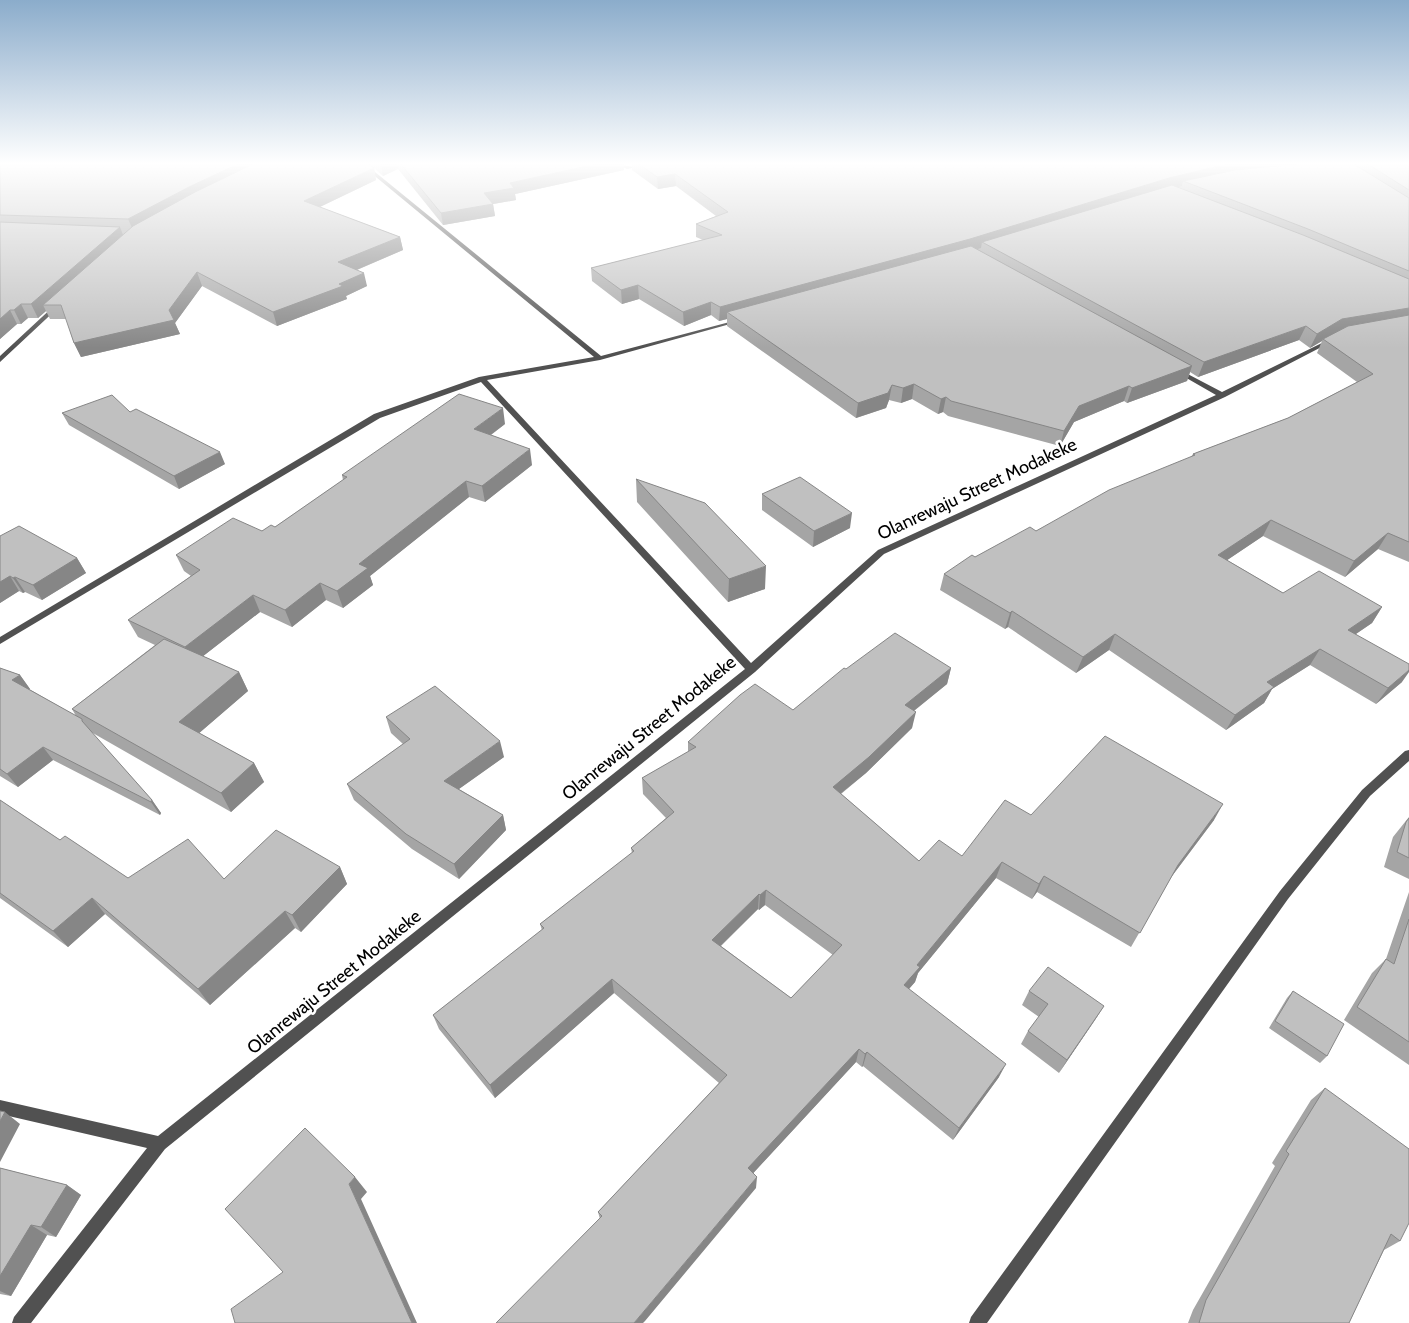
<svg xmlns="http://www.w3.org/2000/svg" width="1409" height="1323" viewBox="0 0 1409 1323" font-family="Cabin,sans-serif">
<rect width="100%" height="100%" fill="#fff"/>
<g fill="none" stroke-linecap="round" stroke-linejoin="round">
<path fill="#515151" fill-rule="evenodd" d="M 359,163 L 364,163 L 601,356 L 741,319 L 741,321 L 600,360 L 487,380 L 751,663 L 878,550 L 1216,395 L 1176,372 L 1176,370 L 1180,370 L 1222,392 L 1328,340 L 1333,341 L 1225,397 L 884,554 L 755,672 L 165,1149 L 31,1323 L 12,1323 L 14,1317 L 147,1148 L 0,1114 L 0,1100 L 158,1136 L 745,669 L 481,382 L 380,418 L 0,644 L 0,637 L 374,414 L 479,377 L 594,357 Z
M 615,163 C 620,163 622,165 627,166 C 635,168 648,162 657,163 L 627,169 Z
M 56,304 L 61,305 L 0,362 L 0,356 Z
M 1409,750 L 1409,761 L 1370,796 L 1288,899 L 987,1323 L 969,1323 L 971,1317 L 1280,891 L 1362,790 L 1405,751 Z"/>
</g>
<path fill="#a5a5a5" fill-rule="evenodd" d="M 0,163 L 1409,163 L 1409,562 L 1378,549 L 1345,577 L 1263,536 L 1227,560 L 1283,593 L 1382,607 L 1372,623 L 1356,634 L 1402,682 L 1376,704 L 1310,665 L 1272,689 L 1264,703 L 1226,730 L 1109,650 L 1076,673 L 1008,627 L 1005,629 L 940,590 L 944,574 L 975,557 L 1036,531 L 1191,457 L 1193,454 L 1288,418 L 1357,382 L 1317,353 L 1322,341 L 1310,348 L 1299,340 L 1198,377 L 1190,372 L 1187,381 L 1127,403 L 1124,401 L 1074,422 L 1060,446 L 948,416 L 943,412 L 938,414 L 912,399 L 901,403 L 889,400 L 886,408 L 856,418 L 727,326 L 727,319 L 719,321 L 711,315 L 684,326 L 639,299 L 622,304 L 592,281 L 591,268 L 703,240 L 696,237 L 696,224 L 716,216 L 676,186 L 658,189 L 632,170 L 632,164 L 624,163 L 624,170 L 515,194 L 516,200 L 493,204 L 495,216 L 443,225 L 398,169 L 383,176 L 374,168 L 376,180 L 320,207 L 400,237 L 403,250 L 357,270 L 367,286 L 346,296 L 347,299 L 277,326 L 202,286 L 175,323 L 180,334 L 81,357 L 74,343 L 66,319 L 50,319 L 46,311 L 38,318 L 28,318 L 21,324 L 17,324 L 0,339 Z
M 62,413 L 225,464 L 179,489 L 69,425 Z
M 505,424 L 491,435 L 532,465 L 485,502 L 469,497 L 370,576 L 373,585 L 343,608 L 326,600 L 292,627 L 260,612 L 203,656 L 239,672 L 248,691 L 199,733 L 254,763 L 264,782 L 231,812 L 91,732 L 152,800 L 161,813 L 160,815 L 53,760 L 18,787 L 0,776 L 0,668 L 20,675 L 30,689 L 29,689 L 76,716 L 72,709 L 155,645 L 138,637 L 128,620 L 191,576 L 184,571 L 176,555 L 275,527 L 343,480 L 342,475 Z
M 636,479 L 765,589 L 728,602 L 637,502 Z
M 762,494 L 850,528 L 813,547 L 762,510 Z
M 0,536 L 77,558 L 86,573 L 42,600 L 25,592 L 23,593 L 19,591 L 0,603 Z
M 951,668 L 947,684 L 914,711 L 912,728 L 866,773 L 841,794 L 919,861 L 962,856 L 1031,815 L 1214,820 L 1172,876 L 1131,947 L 1037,892 L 1032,899 L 996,878 L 918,973 L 915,982 L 909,989 L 999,1077 L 953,1140 L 863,1066 L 862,1067 L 856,1062 L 753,1173 L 756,1188 L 600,1219 L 598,1212 L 719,1083 L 614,993 L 495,1098 L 439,1029 L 433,1015 L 542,930 L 540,924 L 632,853 L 631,848 L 666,818 L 643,794 L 642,778 L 688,752 L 688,742 L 793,710 L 846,669 ZM 765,905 L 833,955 L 791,998 L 721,946 L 758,909 L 759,910 Z
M 386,717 L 504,757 L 459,789 L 503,815 L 506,830 L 459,879 L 412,849 L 354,800 L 347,784 L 403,744 L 391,733 Z
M 0,800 L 60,840 L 128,878 L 224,879 L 340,867 L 347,884 L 301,932 L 295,928 L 210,1005 L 105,914 L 68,947 L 0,898 Z
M 1409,817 L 1409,879 L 1384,867 L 1393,837 Z
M 1409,892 L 1409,1065 L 1344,1020 L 1372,973 L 1386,959 Z
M 1029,991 L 1104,1006 L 1059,1073 L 1021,1044 L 1028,1031 L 1039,1017 L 1022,1005 Z
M 1293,991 L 1327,1056 L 1320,1063 L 1269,1028 L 1287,998 Z
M 1325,1088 L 1400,1241 L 1384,1250 L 1349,1323 L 1188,1323 L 1193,1310 L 1275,1166 L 1272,1163 L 1311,1100 Z
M 0,1168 L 67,1185 L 81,1195 L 56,1237 L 47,1235 L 11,1296 L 0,1294 Z"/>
<path fill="#868686" d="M 240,163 L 292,163 L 134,232 L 128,219 L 189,187 Z
M 384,163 L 397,163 L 398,169 L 383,176 L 381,164 Z
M 601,163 L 624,163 L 624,170 L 515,194 L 516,200 L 493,204 L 495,216 L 443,225 L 441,213 L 484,193 L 510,183 Z
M 1232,163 L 1340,163 L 1183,181 L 1182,186 L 982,242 L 981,248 L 967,252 L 727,312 L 727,319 L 719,321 L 720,307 L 1169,178 Z
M 374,168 L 376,180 L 307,213 L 304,201 Z
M 675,174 L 676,186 L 658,189 L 657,177 Z
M 120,227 L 125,240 L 43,305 L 46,311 L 38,318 L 31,304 Z
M 400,237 L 403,250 L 342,276 L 338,262 Z
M 197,272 L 202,286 L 175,323 L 180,334 L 81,357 L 74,343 L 169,310 Z
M 364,273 L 367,286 L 346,296 L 347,299 L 277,326 L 273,312 Z
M 638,285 L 639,299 L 622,304 L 621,290 Z
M 711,302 L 711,315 L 684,326 L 683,312 Z
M 21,304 L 28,318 L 21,324 L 14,310 Z
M 1409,308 L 1409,321 L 1323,339 L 1322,341 L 1310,348 L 1317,334 L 1342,319 Z
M 10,310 L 17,324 L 0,339 L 0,319 Z
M 1306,326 L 1299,340 L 1198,377 L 1204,362 Z
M 1192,366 L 1187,381 L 1127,403 L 1132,388 Z
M 914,384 L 912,399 L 901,403 L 903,388 Z
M 892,385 L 889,400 L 886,408 L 856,418 L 858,403 Z
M 1129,386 L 1124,401 L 1074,422 L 1060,446 L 1064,431 L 1079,406 Z
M 946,397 L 943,412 L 938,414 L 941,399 Z
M 503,408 L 505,424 L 477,445 L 474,429 Z
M 530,449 L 532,465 L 485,502 L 482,486 Z
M 220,452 L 225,464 L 179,489 L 174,476 Z
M 466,481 L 469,497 L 370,576 L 373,585 L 343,608 L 337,591 L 359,564 Z
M 852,513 L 850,528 L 813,547 L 814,531 Z
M 1271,520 L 1263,536 L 1211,571 L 1218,555 Z
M 1388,533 L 1378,549 L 1345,577 L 1354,561 Z
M 77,558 L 86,573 L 42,600 L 33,585 Z
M 766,566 L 765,589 L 728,602 L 729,579 Z
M 10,576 L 19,591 L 0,603 L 0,582 Z
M 15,577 L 25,592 L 23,593 L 13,578 Z
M 320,583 L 326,600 L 292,627 L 285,610 Z
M 253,595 L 260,612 L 193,664 L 185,647 Z
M 1382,607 L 1372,623 L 1338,646 L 1348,630 Z
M 1012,611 L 1008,627 L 1005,629 L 1010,613 Z
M 1115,634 L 1109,650 L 1076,673 L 1083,657 Z
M 1320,649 L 1310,665 L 1272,689 L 1264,703 L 1226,730 L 1235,715 L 1267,682 Z
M 951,668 L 947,684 L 901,721 L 905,705 Z
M 1409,670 L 1409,672 L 1402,682 L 1376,704 L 1388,688 Z
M 239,672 L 248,691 L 190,741 L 179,722 Z
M 20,675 L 30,689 L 22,694 L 12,680 Z
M 916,712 L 912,728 L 866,773 L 830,802 L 833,787 Z
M 500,741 L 504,757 L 449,796 L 444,781 Z
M 43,747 L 53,760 L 18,787 L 7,774 Z
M 254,763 L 264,782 L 231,812 L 221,793 Z
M 152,800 L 161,813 L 160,815 L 151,802 Z
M 1223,804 L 1214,820 L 1169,880 L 1178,865 Z
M 503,815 L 506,830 L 459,879 L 454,864 Z
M 1002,862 L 996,878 L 918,973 L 915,982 L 900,999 L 904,985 L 917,965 Z
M 340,867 L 347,884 L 301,932 L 292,915 Z
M 1044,876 L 1037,892 L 1032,899 L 1039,884 Z
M 766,890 L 765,905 L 759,910 L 760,895 Z
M 759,894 L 758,909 L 712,954 L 712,940 Z
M 92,898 L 105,914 L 68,947 L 53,931 Z
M 285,911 L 295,928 L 210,1005 L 198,989 Z
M 612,979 L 614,993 L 495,1098 L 490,1085 Z
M 1104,1006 L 1095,1020 L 1059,1073 L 1067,1060 Z
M 859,1049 L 856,1062 L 747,1180 L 748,1168 Z
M 867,1052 L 863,1066 L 862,1067 L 865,1054 Z
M 1006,1064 L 999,1077 L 953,1140 L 959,1128 Z
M 5,1112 L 20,1124 L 0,1162 L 0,1121 Z
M 355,1177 L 367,1192 L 361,1199 L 417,1323 L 412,1323 L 349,1184 Z
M 757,1177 L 756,1188 L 645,1321 L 643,1323 L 634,1323 Z
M 67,1185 L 81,1195 L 56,1237 L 41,1227 Z
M 31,1225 L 47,1235 L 11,1296 L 0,1291 L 0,1276 Z"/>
<path fill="#c0c0c0" stroke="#868686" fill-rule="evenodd" d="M 0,163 L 240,163 L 189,187 L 128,219 L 0,215 Z
M 255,163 L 367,163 L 374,168 L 304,201 L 400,237 L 338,262 L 364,273 L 339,284 L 343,286 L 273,312 L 197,272 L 169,310 L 174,320 L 74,343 L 61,305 L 43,305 L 133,226 L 195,192 Z
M 400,163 L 601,163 L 510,183 L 514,188 L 484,193 L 493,204 L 441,213 Z
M 638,163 L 1232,163 L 1169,178 L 970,239 L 720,307 L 711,302 L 683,312 L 638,285 L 621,290 L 591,268 L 722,235 L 696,224 L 728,212 L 675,174 L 657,177 Z
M 1308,163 L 1352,163 L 1409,198 L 1409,271 L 1308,229 L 1183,181 L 1235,170 Z
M 1366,163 L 1409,163 L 1409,190 Z
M 1172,185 L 1303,235 L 1409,279 L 1409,308 L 1342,319 L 1317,334 L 1306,326 L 1204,362 L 982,242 Z
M 0,222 L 120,227 L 31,304 L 21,304 L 14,310 L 10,310 L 0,319 Z
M 971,246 L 1192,366 L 1132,388 L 1129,386 L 1079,406 L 1064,431 L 951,401 L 946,397 L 941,399 L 914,384 L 903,388 L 892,385 L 888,393 L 858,403 L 727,312 Z
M 1409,315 L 1409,542 L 1388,533 L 1354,561 L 1271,520 L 1218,555 L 1283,593 L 1319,571 L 1382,607 L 1348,630 L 1409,664 L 1409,670 L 1388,688 L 1320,649 L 1267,682 L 1274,687 L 1235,715 L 1115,634 L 1083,657 L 1012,611 L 1010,613 L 944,574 L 972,555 L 975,557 L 1030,527 L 1036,531 L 1109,490 L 1195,455 L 1193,454 L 1288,418 L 1373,374 L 1323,339 L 1348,326 Z
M 459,394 L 503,408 L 474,429 L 530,449 L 482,486 L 466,481 L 359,564 L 368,568 L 337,591 L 320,583 L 285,610 L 253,595 L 185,647 L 128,620 L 200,570 L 176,555 L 233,518 L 262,531 L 271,525 L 275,527 L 347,477 L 342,475 Z
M 112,395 L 130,412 L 136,409 L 220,452 L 174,476 L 62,413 Z
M 800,477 L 852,513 L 814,531 L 762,494 Z
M 636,479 L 705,503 L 766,566 L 729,579 Z
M 19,526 L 77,558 L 33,585 L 15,577 L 13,578 L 10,576 L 0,582 L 0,536 Z
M 895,633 L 951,668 L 905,705 L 916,712 L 869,757 L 833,787 L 919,861 L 939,840 L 962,856 L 1005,800 L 1031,815 L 1105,736 L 1223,804 L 1178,865 L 1140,933 L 1044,876 L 1039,884 L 1002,862 L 917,965 L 920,967 L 904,985 L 1006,1064 L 959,1128 L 867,1052 L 865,1054 L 859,1049 L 748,1168 L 757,1177 L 634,1323 L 496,1323 L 602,1216 L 598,1212 L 727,1075 L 612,979 L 490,1085 L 433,1015 L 544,928 L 540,924 L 634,851 L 631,848 L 674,812 L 642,778 L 696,747 L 688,742 L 740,695 L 755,684 L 793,710 L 844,668 L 846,669 ZM 766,890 L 842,945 L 791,998 L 712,940 L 759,894 L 760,895 Z
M 164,639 L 239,672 L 179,722 L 254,763 L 221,793 L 72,709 Z
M 0,668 L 20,675 L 12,680 L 82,719 L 82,721 L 152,800 L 151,802 L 43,747 L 7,774 L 0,769 Z
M 435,686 L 500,741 L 444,781 L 503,815 L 454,864 L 406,834 L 347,784 L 410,739 L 386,717 Z
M 0,800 L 60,840 L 65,836 L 128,878 L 188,839 L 224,879 L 276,830 L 340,867 L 292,915 L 285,911 L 198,989 L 92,898 L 53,931 L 0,893 Z
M 1409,818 L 1409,858 L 1397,852 L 1406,822 Z
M 1409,919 L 1409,1042 L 1357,1007 L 1386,959 L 1394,964 Z
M 1048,967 L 1104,1006 L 1067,1060 L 1028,1031 L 1048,1004 L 1029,991 Z
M 1293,991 L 1344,1024 L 1327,1056 L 1275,1021 Z
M 1325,1088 L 1409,1149 L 1409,1223 L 1400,1241 L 1391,1234 L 1349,1323 L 1199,1323 L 1206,1300 L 1289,1154 L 1286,1151 Z
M 0,1111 L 5,1112 L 0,1121 Z
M 305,1128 L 355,1177 L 349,1184 L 412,1323 L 235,1323 L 231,1309 L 283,1272 L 225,1209 Z
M 0,1168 L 67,1185 L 41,1227 L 31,1225 L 0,1276 Z"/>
<linearGradient id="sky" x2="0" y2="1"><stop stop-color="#8baccb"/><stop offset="0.47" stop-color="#fff"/><stop offset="1" stop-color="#fff" stop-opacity="0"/></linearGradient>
<rect width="1409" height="348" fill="url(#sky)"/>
<g text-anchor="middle" stroke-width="5" stroke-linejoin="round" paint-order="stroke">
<g font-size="18" fill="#000" stroke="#fff">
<text transform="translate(977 489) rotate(-25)" y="6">Olanrewaju Street Modakeke</text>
<text transform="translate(649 728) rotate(-39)" y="6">Olanrewaju Street Modakeke</text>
<text transform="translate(334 982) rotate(-39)" y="6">Olanrewaju Street Modakeke</text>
</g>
</g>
</svg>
